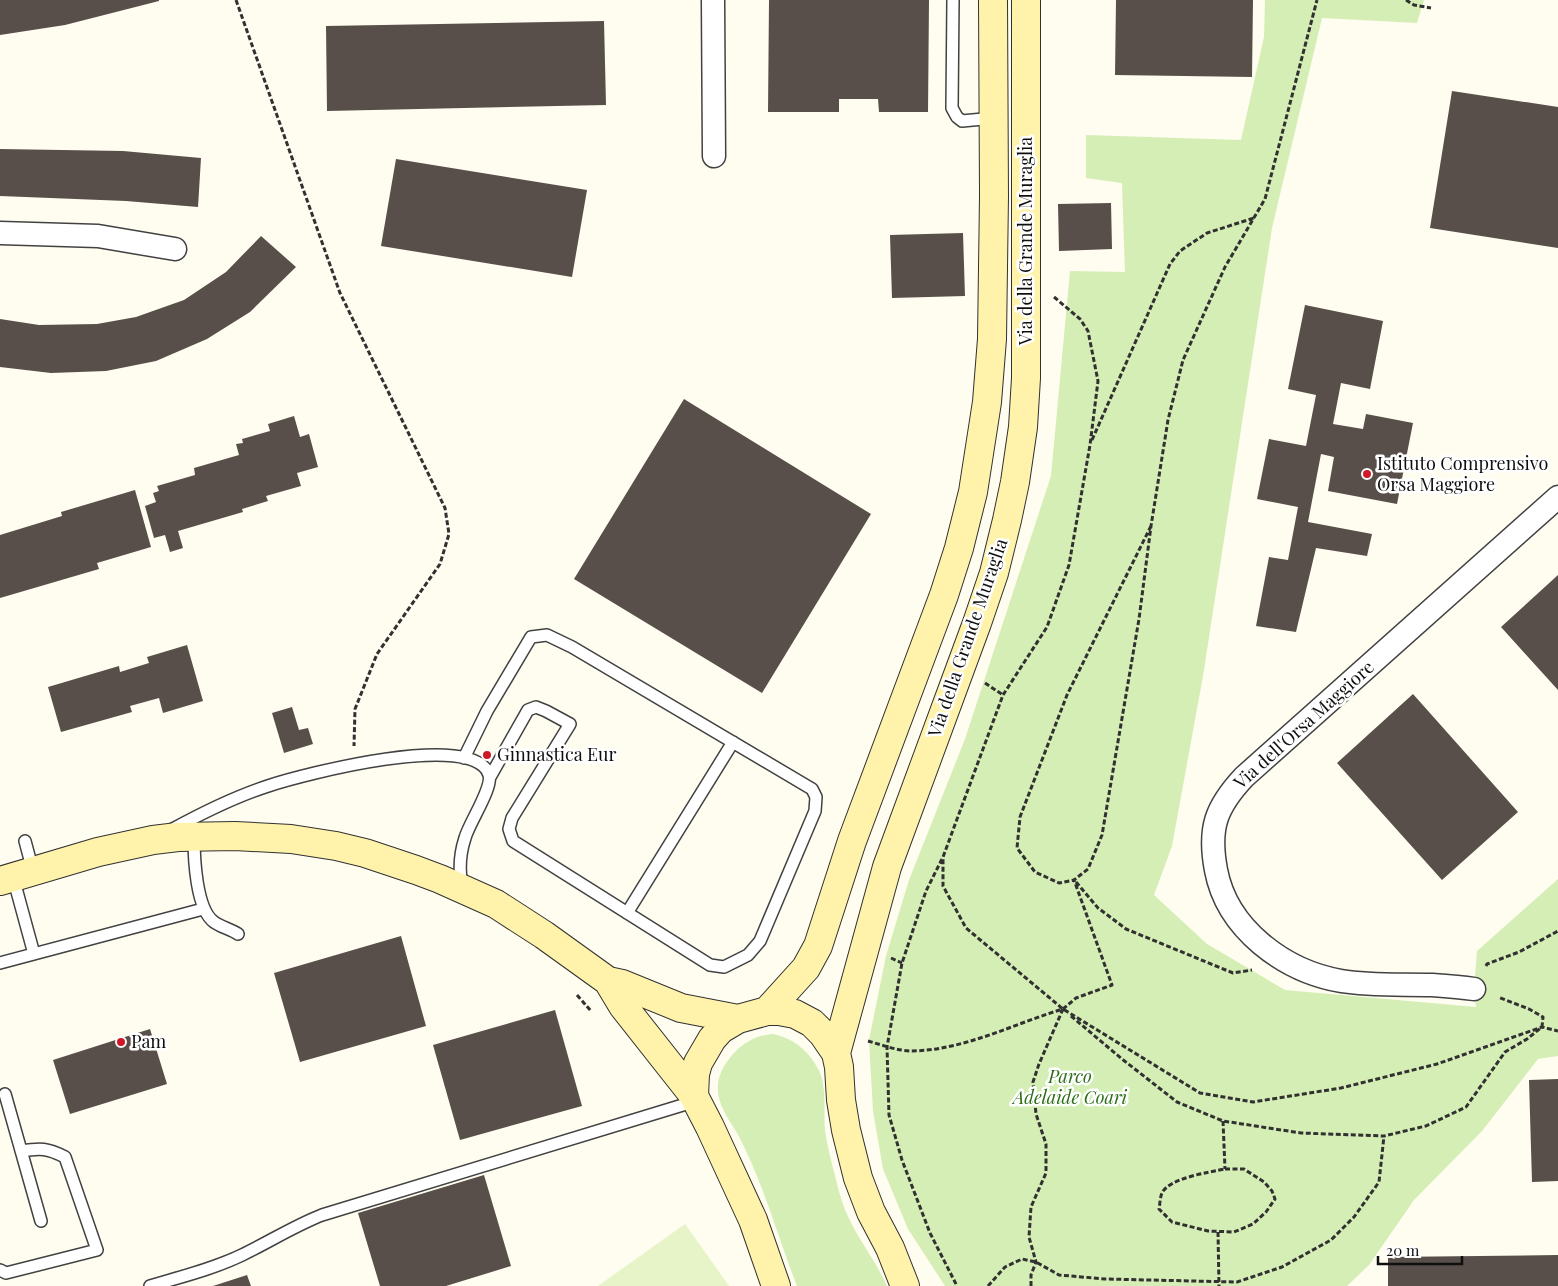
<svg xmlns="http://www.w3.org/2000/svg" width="1558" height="1286" viewBox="0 0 1558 1286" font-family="'Playfair Display',serif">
<rect width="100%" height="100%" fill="#fffcf0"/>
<path fill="#d5eeb5" d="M 1265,0 L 1424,0 L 1417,23 L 1322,18 L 1272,228 L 1203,676 L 1172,846 L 1154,895 L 1207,944 L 1285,990 L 1476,1007 L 1474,989 L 1477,951 L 1558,879 L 1558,1056 L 1538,1059 L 1482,1131 L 1414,1200 L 1369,1265 L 1347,1286 L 945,1286 L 908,1229 L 883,1169 L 873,1111 L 869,1040 L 886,956 L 909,880 L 965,739 L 1051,476 L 1070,271 L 1125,272 L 1122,183 L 1086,178 L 1086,135 L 1241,140 L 1264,37 Z
M 773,1034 C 792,1038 807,1049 817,1067 C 828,1085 823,1110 825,1131 C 827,1144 830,1156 833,1168 C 837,1183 840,1198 846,1212 C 857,1238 876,1261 887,1286 L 797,1286 C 777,1235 763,1181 737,1133 C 728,1118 716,1103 718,1084 C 720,1067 735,1048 751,1040 C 758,1036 765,1035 773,1034 Z"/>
<path fill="#e6f4c8" d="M 685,1224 L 729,1286 L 598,1286 Z"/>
<path fill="#584f4a" d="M 0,0 L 159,0 L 159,1 L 65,25 L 0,35 Z
M 769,0 L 929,0 L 928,112 L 879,112 L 878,99 L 839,99 L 839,112 L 768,112 Z
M 1116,0 L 1253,0 L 1252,77 L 1115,75 Z
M 604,21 L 606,105 L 327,111 L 326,26 Z
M 1452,91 L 1558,107 L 1558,248 L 1430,228 Z
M 0,149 L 123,151 L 201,158 L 198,207 L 126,201 L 0,196 Z
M 396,159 L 587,190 L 572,277 L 381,246 Z
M 1111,203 L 1112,249 L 1059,251 L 1058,204 Z
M 963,233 L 965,296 L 892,298 L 890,235 Z
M 261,236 L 296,267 L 250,312 L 207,339 L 156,361 L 106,371 L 51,373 L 0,367 L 0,319 L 39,325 L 97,324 L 136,317 L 184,300 L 226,272 Z
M 1305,305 L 1383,321 L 1370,389 L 1341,383 L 1333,424 L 1363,429 L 1366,414 L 1413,423 L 1397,504 L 1328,491 L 1334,457 L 1321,454 L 1308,522 L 1372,534 L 1367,556 L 1316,548 L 1296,632 L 1256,626 L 1269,557 L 1288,560 L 1298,507 L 1257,499 L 1269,439 L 1306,446 L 1316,395 L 1288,389 Z
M 684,399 L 871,514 L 762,693 L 574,579 Z
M 294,416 L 300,437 L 309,434 L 318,467 L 297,473 L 301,486 L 266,496 L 268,501 L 242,509 L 243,512 L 178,531 L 183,548 L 170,552 L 165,535 L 154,538 L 145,506 L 156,502 L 153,493 L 159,491 L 157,486 L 195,475 L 194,468 L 239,455 L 236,444 L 243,443 L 242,439 L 270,431 L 268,424 Z
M 135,490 L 151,547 L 97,563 L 99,569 L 0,598 L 0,535 L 62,516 L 61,512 Z
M 1558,575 L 1558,690 L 1501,627 Z
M 187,645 L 203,701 L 163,713 L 159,698 L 130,706 L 132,712 L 61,732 L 48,687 L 119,666 L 120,672 L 149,663 L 147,657 Z
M 1413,694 L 1518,812 L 1442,880 L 1337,763 Z
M 292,707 L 299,730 L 308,728 L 313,744 L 284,753 L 272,713 Z
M 401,936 L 426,1026 L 300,1062 L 274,973 Z
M 555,1010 L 582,1106 L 460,1140 L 433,1045 Z
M 150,1029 L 167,1084 L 70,1114 L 53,1060 Z
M 1558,1079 L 1558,1181 L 1532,1182 L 1529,1080 Z
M 484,1175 L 511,1266 L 446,1286 L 380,1286 L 358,1213 Z
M 1558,1255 L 1558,1286 L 1388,1286 L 1388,1257 Z
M 247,1275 L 251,1286 L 213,1286 Z"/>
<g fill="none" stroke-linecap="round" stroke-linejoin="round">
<defs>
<path id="lane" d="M 953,0 L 952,108 L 957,117 L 962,121 L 994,118
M 464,758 L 487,711 L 531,637 L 547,635 L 572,647 L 812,789 L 816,797 L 815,811 L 760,941 L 748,955 L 724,967 L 710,965 L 513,841 L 509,829 L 512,818 L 570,724 L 546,711 L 536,707 L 528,710 L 490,777
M 171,830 C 202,813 234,797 268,786 C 301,775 475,729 489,775 C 493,788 469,823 465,838 C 460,853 459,871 462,887
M 194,837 C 194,858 196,909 214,922 C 221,927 230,929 238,934
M 25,841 L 33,871
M 13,877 L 34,954
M 627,913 L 733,742
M 0,963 L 203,909
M 5,1094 L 41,1221
M 0,1270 L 6,1273 L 97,1250 L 65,1157 C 47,1148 41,1148 21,1151
M 150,1286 C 180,1277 213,1269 242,1255 C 269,1242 294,1226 322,1215 L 696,1101"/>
<path id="street" d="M 713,0 L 714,156
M 0,233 L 98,236 L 175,249
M 1474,989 C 1460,987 1446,986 1432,985 C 1402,984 1371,986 1341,981 C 1284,971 1227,929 1216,870 C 1208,828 1216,807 1244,777 L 1558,497"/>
<path id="secondary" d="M 0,881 L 98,852 L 153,840 L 178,837 L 235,836 L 291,839 L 336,846 L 365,853 L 416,870 L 440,879 L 496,904 L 544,935 L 608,981 L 622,984 L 681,1008 L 738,1019
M 608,981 L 623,1006 L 694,1096
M 767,1011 L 806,968 L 818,946 L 852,841 L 944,595 L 959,548 L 973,492 L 987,402 L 992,339 L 994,196 L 993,0
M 836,1053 L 887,867 L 977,623 L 994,573 L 1007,520 L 1015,482 L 1023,427 L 1026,378 L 1026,0
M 776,1286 L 753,1220 L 710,1127 L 694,1096 L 695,1074 L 698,1063 L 712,1039 L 721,1029 L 738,1019 L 767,1011 L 779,1011 L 795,1014 L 812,1023 L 823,1034 L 836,1053 L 839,1067 L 841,1100 L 846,1130 L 858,1178 L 871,1212 L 890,1248 L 905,1286"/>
</defs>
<use href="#lane" stroke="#424242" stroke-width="14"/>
<use href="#street" stroke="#424242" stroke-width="25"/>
<use href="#secondary" stroke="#313131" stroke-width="30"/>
<path stroke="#313131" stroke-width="3" stroke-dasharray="5 2.5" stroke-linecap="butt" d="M 236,0 L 340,293 L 445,508 L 449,534 L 440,564 L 377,654 L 355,709 L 354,746
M 1406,0 L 1414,5 L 1431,8
M 1054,297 L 1080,319 L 1088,331 L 1098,381 L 1090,445 L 1069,565 L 1047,627 L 1003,695 L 943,857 L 943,886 L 966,928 L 1063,1009 L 1200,1093 L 1253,1102 L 1341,1088 L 1437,1064 L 1542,1027 L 1558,1031
M 1092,440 L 1170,264 L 1180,251 L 1207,233 L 1254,218
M 1151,526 L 1067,695 L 1020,817 L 1017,848 L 1035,872 L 1059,883 L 1074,880 L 1088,869 L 1102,835 L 1139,619 L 1151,526 L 1168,420 L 1183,360 L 1225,267 L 1265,199 L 1317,0
M 985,683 L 1003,695
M 942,859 L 926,891 L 902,963 L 887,1047 L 889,1115 L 902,1160 L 930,1233 L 957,1286
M 1076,882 L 1098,908 L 1126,929 L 1233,973 L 1252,970
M 891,958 L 902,963
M 1486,966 L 1487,964 L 1519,952 L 1558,931
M 577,995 L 591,1011
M 1071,1016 L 1122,1059 L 1177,1102 L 1223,1121 L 1301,1133 L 1384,1136 L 1426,1126 L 1466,1107 L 1505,1052 L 1527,1039 L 1542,1027 L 1543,1017 L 1529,1009 L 1498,997
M 868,1041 C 882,1045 898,1051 912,1051 C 965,1050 1013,1024 1063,1009 L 1076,998 L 1112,985 L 1074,880
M 1223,1121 L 1225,1169
M 1225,1169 L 1244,1169 L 1264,1182 L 1272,1191 L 1275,1199 L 1266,1212 L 1253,1224 L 1234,1232 L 1208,1231 L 1172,1222 L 1159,1209 C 1160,1204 1160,1197 1162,1193 C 1169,1178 1210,1172 1225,1169 Z
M 1218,1232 L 1219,1286
M 988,1286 L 1005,1267 L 1022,1259 L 1036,1262 L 1059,1275 L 1105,1279 L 1237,1282 L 1282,1267 L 1331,1240 L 1354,1217 L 1379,1182 L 1384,1136
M 1031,1286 L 1031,1275 L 1036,1262 L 1029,1237 L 1031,1207 L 1046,1173 L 1046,1144 L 1036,1114 L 1033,1082 L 1039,1064 L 1063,1009"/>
<use href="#lane" stroke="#fff" stroke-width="11"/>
<use href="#street" stroke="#fff" stroke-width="22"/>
<use href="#secondary" stroke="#fff3ab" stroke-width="28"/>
</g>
<g fill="#cd1827" stroke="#fff" stroke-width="2">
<circle cx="1367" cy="474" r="5"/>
<circle cx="487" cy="755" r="5"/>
<circle cx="121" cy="1042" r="5"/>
</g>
<g text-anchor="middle" stroke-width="5" stroke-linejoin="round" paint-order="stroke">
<g font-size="18" fill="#0f0f0f" stroke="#fff">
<text transform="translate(1026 241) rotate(-90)" y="6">Via della Grande Muraglia</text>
<text transform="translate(968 638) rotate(-71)" y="6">Via della Grande Muraglia</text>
<text transform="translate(1304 725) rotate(-42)" y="6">Via dell'Orsa Maggiore</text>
</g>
<g font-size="18" fill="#0f0f0f" stroke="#fff" text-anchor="start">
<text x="1377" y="470">Istituto Comprensivo<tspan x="1377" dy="21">Orsa Maggiore</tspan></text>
<text x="497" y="761">Ginnastica Eur</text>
<text x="131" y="1048">Pam</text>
</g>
<g font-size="18" font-style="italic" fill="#2c6d18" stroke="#fff">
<text x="1070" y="1083">Parco<tspan x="1070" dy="21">Adelaide Coari</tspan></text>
</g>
</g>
<path d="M1378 1256v8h84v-8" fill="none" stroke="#0f0f0f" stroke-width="2.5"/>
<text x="1386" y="1256" font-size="15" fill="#0f0f0f" stroke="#ffffff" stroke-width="4" paint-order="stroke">20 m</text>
</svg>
